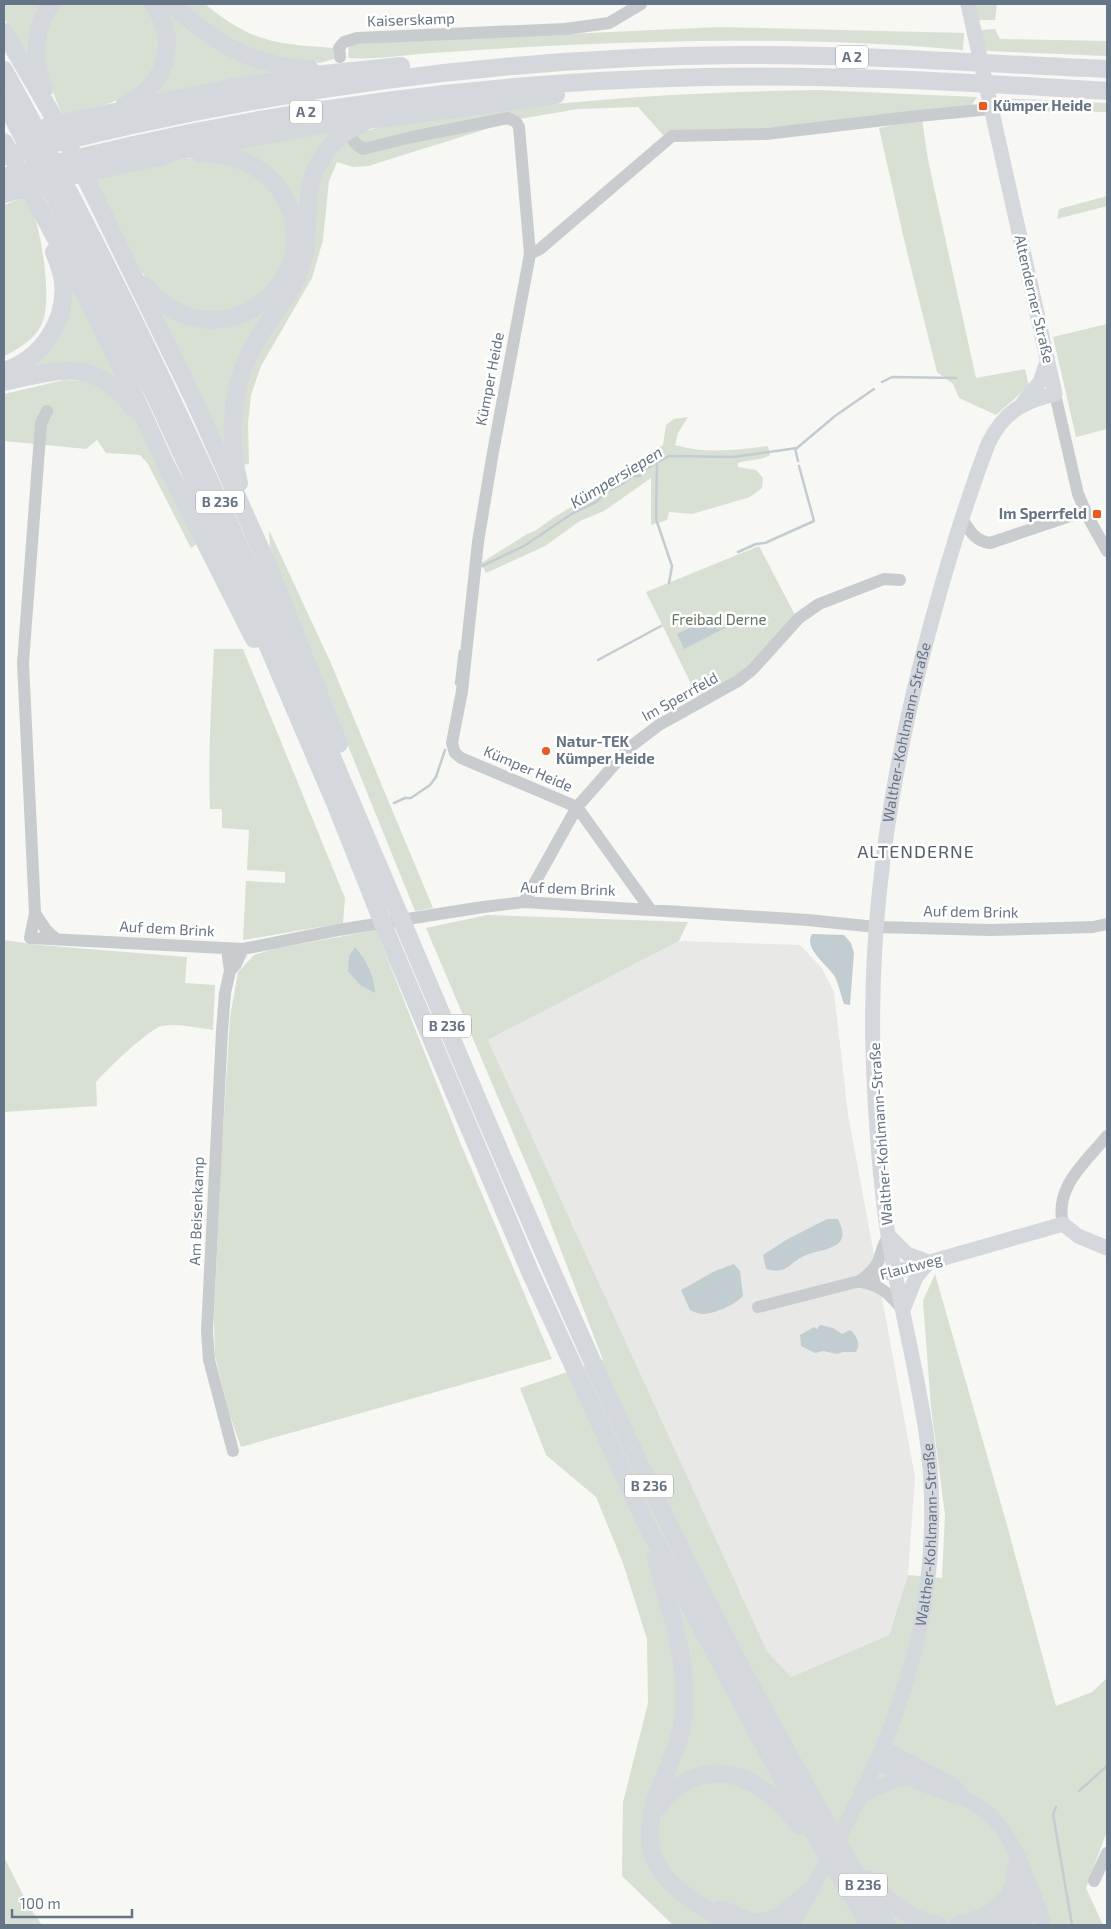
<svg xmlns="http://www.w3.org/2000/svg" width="1111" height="1929" viewBox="0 0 1111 1929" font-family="'Exo 2',sans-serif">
<rect width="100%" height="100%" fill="#f7f7f3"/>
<path fill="#e8e9e7" d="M 679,941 L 800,945 L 821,967 L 834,992 L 848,1114 L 915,1477 L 908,1575 L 889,1635 L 791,1677 L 767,1651 L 488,1040 Z"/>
<path fill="#d8e0d4" d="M 4,4 L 45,4 L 32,68 L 4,18 Z
M 60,4 L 144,4 C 155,16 158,26 159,42 C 164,96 103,106 63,116 C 50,87 34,47 50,16 C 52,12 57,8 60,4 Z
M 182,4 L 205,4 C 251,42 275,44 333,48 L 334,59 L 320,63 L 267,54 L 225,37 Z
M 973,4 L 997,4 L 995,20 L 976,20 Z
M 162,8 L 291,71 L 149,98 L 162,81 Z
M 719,27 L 964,33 L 963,50 C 832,38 698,39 567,45 C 521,47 476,50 431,53 C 403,55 376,60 348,58 L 349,45 L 369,43 Z
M 995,29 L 1000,39 L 1107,41 L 1107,56 L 985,51 L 980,30 Z
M 818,90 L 977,97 L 971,106 L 799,126 L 708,131 L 663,135 L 638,107 L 578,109 L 366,145 L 354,135 C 393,121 436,119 477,113 C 591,98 703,92 818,90 Z
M 997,98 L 1107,103 L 1107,112 L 1022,111 L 999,106 Z
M 922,119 L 928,160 L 976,378 L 1025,369 L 1029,386 L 996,415 L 959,398 L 953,384 L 937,372 L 906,248 L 879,128 Z
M 509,122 L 368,166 L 353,167 L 337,162 L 329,181 L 323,240 L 312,278 L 261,366 L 251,395 L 248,424 L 249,464 L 240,465 L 238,444 L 243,394 L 315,204 L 324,163 L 347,140 L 353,149 Z
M 339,129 L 340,130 C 307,158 304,185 302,225 C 302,237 302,249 299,260 C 292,282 277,299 265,319 C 236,366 225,408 231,464 L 156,307 C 161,308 166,313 172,315 C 188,323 206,326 224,324 C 246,321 265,309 279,292 C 312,251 302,191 258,162 C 247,155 235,152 222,149 Z
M 194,158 L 238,165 L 268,185 L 286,217 L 288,249 L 275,281 L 247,305 L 216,314 L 181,308 L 153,287 L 138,267 L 92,177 L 166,161 Z
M 1107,196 L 1107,206 L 1057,219 L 1059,209 Z
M 26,197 C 29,205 34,213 36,222 C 43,244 51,299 43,321 C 37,338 19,349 4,356 L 4,205 Z
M 67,277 L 122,384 L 111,377 L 4,375 L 32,362 Z
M 1107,324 L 1107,429 L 1076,437 L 1053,337 Z
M 64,380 L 85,381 L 106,387 L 134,416 L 198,543 L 191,548 L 148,464 L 140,455 L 106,453 L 97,440 L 86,449 L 4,441 L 4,394 Z
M 688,417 L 678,433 L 675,445 C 705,454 737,450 768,446 L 770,455 C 760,461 749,459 738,463 L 738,467 L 756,470 L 763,478 L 762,488 L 750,497 L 692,514 L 669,512 L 667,520 L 651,525 L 651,478 L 604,511 L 580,521 L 545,546 L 486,573 L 481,563 L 527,534 L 535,531 L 553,518 L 606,486 L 663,445 L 666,425 L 674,419 Z
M 269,530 L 330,661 L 433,908 L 415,911 L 270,553 Z
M 759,546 L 795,615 L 753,661 L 731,682 L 699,700 L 646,592 Z
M 214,649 L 243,649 L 345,898 L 343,923 L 243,940 L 246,881 L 285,883 L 285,872 L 247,870 L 249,830 L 222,828 L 222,811 L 221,809 L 210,809 C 208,756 211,703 214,649 Z
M 487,915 L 688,922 L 679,941 L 488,1040 L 767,1651 L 791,1677 L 889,1635 L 908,1575 L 942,1578 L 945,1515 L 931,1407 L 923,1301 L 935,1274 L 1007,1525 L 1056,1706 L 1092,1692 L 1107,1678 L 1107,1831 L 1086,1888 L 1103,1925 L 673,1925 L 622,1876 L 623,1802 L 648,1703 L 647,1639 L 623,1563 L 596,1497 L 546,1455 L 520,1388 L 603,1360 L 542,1201 L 426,928 Z
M 376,930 L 460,1142 L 552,1359 L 241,1447 L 229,1413 L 215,1356 L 214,1317 L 221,1165 L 230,1017 L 238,972 L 254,955 L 274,949 Z
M 4,940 L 39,945 L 187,957 L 185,983 L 215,985 L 213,1030 C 197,1028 178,1023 162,1026 C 150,1028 105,1071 96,1082 L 97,1106 L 4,1112 Z
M 4,1857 L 28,1905 L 42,1925 L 4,1925 Z"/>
<path fill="#c2cdd2" d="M 718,614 L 725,628 L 684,649 L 677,634 Z
M 812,934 L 844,935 L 851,943 L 854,953 L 850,1005 L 844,1004 C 841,996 839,985 835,977 C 828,965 803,949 812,934 Z
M 355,947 C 367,962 374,974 375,993 L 360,985 L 348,971 L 349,956 Z
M 827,1219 L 838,1219 C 854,1251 823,1247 804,1256 C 789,1263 787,1275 766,1269 L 763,1255 L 786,1240 Z
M 734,1264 L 740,1271 L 743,1296 C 735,1305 714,1314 702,1314 C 698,1314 693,1311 690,1310 L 681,1290 L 715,1271 Z
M 820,1325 L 833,1328 L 842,1334 L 850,1330 C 857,1336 861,1344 856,1352 L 843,1352 L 837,1354 L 823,1351 L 815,1353 L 801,1346 L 800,1335 L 814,1327 L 817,1329 Z"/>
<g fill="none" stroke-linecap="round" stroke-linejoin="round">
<path stroke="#c2cdd2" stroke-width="2.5" d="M 882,382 L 892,377 L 956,378
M 795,448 L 798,461
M 657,463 L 656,519 L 672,566 L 669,583
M 738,552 L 756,544 L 765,543 L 814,521 L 799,466
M 482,566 L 524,546 L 573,513 L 596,502 L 605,493 L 622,484 L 632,476 L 640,476 L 643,470 L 669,456 L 733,457 L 797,448 L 835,416 L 874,389
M 598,660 L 661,626
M 456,684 L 460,651
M 394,803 L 405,798 L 411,798 L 430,785 L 436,777 L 445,750
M 1079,1791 L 1107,1766
M 1056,1807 L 1053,1814 L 1072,1925"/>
<path stroke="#c9cccf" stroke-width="12" d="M 340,57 L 339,48 L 344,42 L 357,38 L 565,29 L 609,23 L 641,4
M 351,137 L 356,144 L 363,149 L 412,137 L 508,118 L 516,122 L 519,127 L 530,254 L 493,452 L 478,542 L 462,691 L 452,743 L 455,753 L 461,758 L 577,807 L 650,909
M 530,254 L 540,249 L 672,136 L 766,134 L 918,116 L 991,109
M 1055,394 L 1078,494 L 1088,517 L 1107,551
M 47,411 L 41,423 L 23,663 L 35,913 L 30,938 L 243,949 L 338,930 L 483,907 L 524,902 L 808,920 L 876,927 L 991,930 L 1093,927 L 1107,924
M 962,519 C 970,531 975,541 990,543 L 1085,511
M 524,902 L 577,807 L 630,747 L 659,725 L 738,681 L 752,670 L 799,618 L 819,604 L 884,579 L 900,580
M 35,913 L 46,930 L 56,939
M 227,949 L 230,971 L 225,993 L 222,1031 L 207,1331 L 209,1360 L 233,1451
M 230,971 L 236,964 L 243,949
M 1063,1224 C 1054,1187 1086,1162 1107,1136
M 861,1280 C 868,1275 874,1270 878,1262 C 882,1253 882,1244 889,1236
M 862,1282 C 882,1286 889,1294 903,1310
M 758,1307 L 895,1272
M 1094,1881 L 1107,1853"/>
<g stroke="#d4d8dd" stroke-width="15">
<path d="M 1023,403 L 1040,382 L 1047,362"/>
<path d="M 889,1236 L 907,1254 L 929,1262"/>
<path d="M 895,1272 L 1063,1224 L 1078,1236 L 1107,1248"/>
<path d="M 903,1310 L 916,1277 L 928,1263"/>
<path d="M 883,1748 L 953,1785 L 962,1795"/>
<path d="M 877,1762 C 899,1774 923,1785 947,1793 C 953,1796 960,1796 965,1799 C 1014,1819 1027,1881 1044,1925"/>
<path d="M 862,1795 C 879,1788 892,1779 910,1778"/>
<path id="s1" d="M 793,1925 C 834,1845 880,1769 906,1682 C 931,1603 938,1514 926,1432 C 916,1366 899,1301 888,1235 C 879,1175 875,1113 873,1052 C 869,906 893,761 932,620 C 948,561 966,502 988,444 C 1003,413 1021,402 1055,394 L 968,4"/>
</g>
<path stroke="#d4d8dd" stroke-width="18" d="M 171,4 C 214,42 251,66 310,69
M 4,32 L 53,116 L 87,181 L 195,402 L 269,568 L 339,744
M 4,70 C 189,405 333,760 483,1112 C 578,1334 675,1554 794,1764 C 824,1819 854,1873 887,1925
M 44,90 C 34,61 32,29 51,4
M 4,101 L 109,302 L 158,402 L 237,574 L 335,803 L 390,941 L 531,1274 L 647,1526 L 787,1788 L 869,1925
M 124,106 C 165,85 181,43 153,4
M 48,126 L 229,88 L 314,75 L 401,66
M 4,142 L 79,282 L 131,388 L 165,463 L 254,639
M 4,156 C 244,93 490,57 739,55 C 861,54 985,64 1107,69
M 71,176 L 160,157 L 173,152 L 322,125 L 403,116 L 556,95
M 4,177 C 232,115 468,82 705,77 C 839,74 974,83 1107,91
M 4,194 L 39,185
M 144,285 C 217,373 338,277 280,190 C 261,163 232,154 200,153
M 4,371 C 41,359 67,322 63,282 C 62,272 58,262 54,252
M 4,382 C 58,370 95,356 133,408
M 239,483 C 226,431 232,378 261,333 C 274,314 291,294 299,272 C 316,230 296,187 328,149 C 337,138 348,129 361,125
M 656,1558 C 669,1608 688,1658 684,1711 C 682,1743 666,1768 656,1798 C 632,1870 679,1893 733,1925
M 659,1807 C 680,1774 720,1764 754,1784 C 773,1795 787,1810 800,1826
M 868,1879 C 887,1902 909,1920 939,1925
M 721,1909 L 758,1925
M 997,1910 L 1033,1896
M 752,1922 C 778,1924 792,1905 811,1890
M 958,1925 C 979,1921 1007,1908 1013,1886 C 1016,1878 1016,1868 1018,1859
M 1000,1925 L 1039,1910"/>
</g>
<g fill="#f35618" stroke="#fff" stroke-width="2">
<rect x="978" y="101" width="10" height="10" rx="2.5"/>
<rect x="1092" y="509" width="10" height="10" rx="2.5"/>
<circle cx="546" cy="751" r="5"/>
</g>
<g text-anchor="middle" stroke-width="5" stroke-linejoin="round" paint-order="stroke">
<g fill="#fff" stroke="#929eab" stroke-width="1">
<rect x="836" y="45.5" width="32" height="23" rx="4"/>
<rect x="290" y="100.5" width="32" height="23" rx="4"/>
<rect x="196" y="490.5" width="48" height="23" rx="4"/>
<rect x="423" y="1014.5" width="48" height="23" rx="4"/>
<rect x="625" y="1474.5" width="48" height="23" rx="4"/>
<rect x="839" y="1873.5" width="48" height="23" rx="4"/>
</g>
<g font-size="14" font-weight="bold" fill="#637587">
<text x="852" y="62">A 2</text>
<text x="306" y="117">A 2</text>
<text x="220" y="507">B 236</text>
<text x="447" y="1031">B 236</text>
<text x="649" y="1491">B 236</text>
<text x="863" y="1890">B 236</text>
</g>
<g font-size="15" fill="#637587" stroke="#fff">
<text transform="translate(411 20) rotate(-2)" y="5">Kaiserskamp</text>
<text transform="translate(1034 299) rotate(77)" y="5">Altenderner Straße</text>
<text transform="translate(490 379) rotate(-79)" y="5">Kümper Heide</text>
<text transform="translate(680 697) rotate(-29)" y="5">Im Sperrfeld</text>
<text dy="5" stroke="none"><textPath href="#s1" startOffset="1228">Walther-Kohlmann-Straße</textPath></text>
<text transform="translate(528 769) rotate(23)" y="5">Kümper Heide</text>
<text transform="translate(568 889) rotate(2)" y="5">Auf dem Brink</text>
<text transform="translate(971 912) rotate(1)" y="5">Auf dem Brink</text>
<text transform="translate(167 929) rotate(3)" y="5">Auf dem Brink</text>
<text transform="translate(881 1134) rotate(-94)" y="5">Walther-Kohlmann-Straße</text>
<text transform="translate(197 1211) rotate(-88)" y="5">Am Beisenkamp</text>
<text transform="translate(911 1267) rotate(-15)" y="5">Flautweg</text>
<text dy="5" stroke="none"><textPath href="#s1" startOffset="418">Walther-Kohlmann-Straße</textPath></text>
</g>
<g font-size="15" font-weight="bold" fill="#637587" stroke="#fff" text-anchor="start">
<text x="993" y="111">Kümper Heide</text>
<text x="1087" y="519" text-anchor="end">Im Sperrfeld</text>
<text x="556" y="747">Natur-TEK<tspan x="556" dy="17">Kümper Heide</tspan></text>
</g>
<g font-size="15" fill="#63795f" stroke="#fff">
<text x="719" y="625">Freibad Derne</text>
</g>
<g font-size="16" font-style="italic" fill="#5f7783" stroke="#fff">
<text transform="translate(616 477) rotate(-31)" y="6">Kümpersiepen</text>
</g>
<g font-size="18" letter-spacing="1" fill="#525f6c" stroke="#fff">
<text x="916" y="858">ALTENDERNE</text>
</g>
</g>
<rect width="1111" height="1929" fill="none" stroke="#637587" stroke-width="10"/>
<path d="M12 1909v8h120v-8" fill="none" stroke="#637587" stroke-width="2.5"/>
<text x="20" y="1909" font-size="15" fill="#637587" stroke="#ffffff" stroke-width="4" paint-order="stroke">100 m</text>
</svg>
